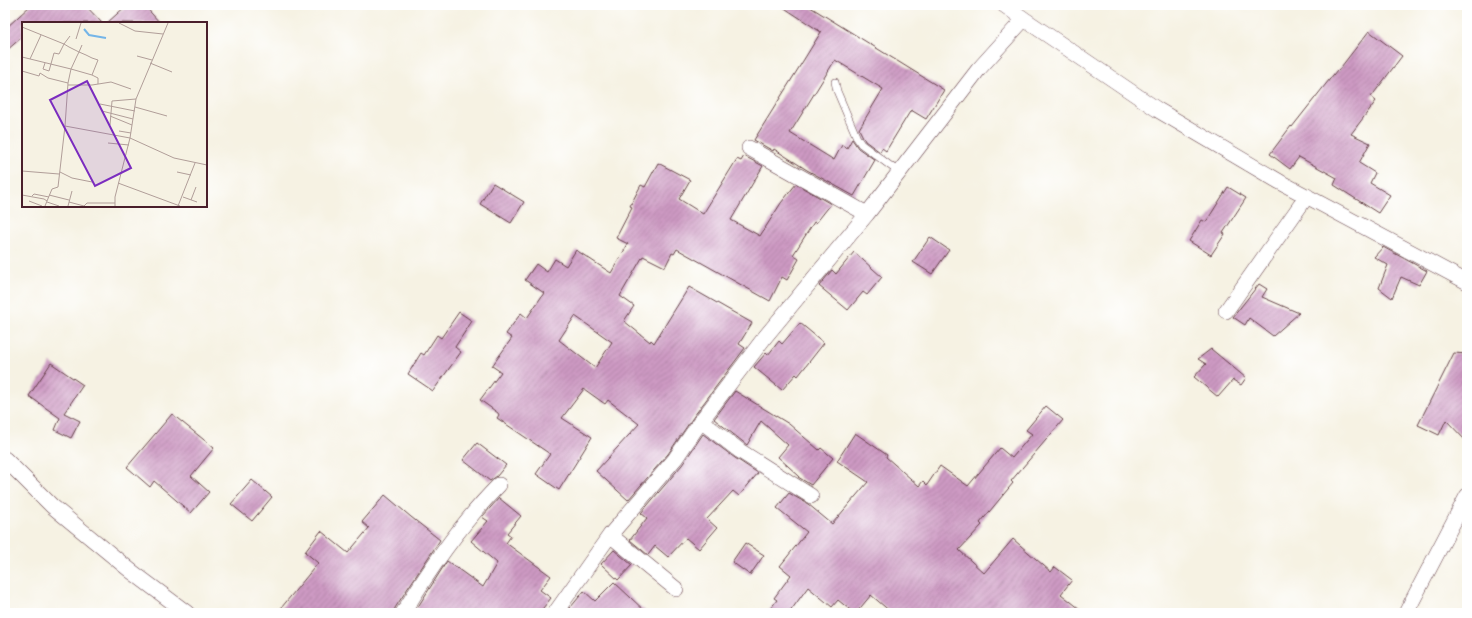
<svg xmlns="http://www.w3.org/2000/svg" width="1472" height="618" viewBox="0 0 1472 618" font-family="'Patrick Hand',sans-serif">
<defs>
<pattern id="building-hatch" width="6" height="6" patternUnits="userSpaceOnUse"><rect width="6" height="6" fill="#cd9ac3"/><path d="M-1 1l2-2M0 6l6-6M5 7l2-2" fill="none" stroke="#a87d9f"/></pattern>
</defs>
<rect width="100%" height="100%" fill="#fff"/>
<filter id="ink" filterUnits="userSpaceOnUse"><feTurbulence type="fractalNoise" baseFrequency=".025" numOctaves="2"/><feDisplacementMap in="SourceGraphic" scale="8" xChannelSelector="R" yChannelSelector="G"/><feConvolveMatrix kernelMatrix="1 2 1 2 8 2 1 2 1" color-interpolation-filters="sRGB"/></filter>
<filter id="wash" filterUnits="userSpaceOnUse"><feTurbulence type="fractalNoise" baseFrequency=".012" numOctaves="4" result="noise"/><feDisplacementMap in="SourceGraphic" scale="16" xChannelSelector="R" yChannelSelector="G"/><feGaussianBlur stdDeviation="0.9" result="paint"/><feColorMatrix in="noise" values="0 0 0 0 0 0 0 0 0 0 0 0 0 0 0 0 0 1.4 0 .05"/><feComposite in="paint" operator="in"/></filter>
<g filter="url(#wash)">
<rect width="100%" height="100%" fill="#f6f2e3"/>
<g id="blocks">
<path fill="url(#building-hatch)" fill-rule="evenodd" d="M 31,5 L 85,5 L 102,23 L 23,23 L 23,36 L 5,52 L 5,29 Z
M 127,5 L 144,5 L 160,23 L 107,23 Z
M 780,5 L 807,5 L 944,90 L 926,119 L 911,110 L 886,151 L 882,148 L 880,152 L 865,141 L 859,129 L 883,89 L 835,60 L 790,133 L 834,160 L 842,145 L 847,148 L 852,139 L 858,148 L 875,160 L 854,196 L 807,170 L 774,149 L 773,151 L 754,140 L 821,32 Z
M 1369,31 L 1402,56 L 1371,97 L 1376,101 L 1351,134 L 1370,143 L 1359,163 L 1375,173 L 1370,183 L 1390,195 L 1378,213 L 1334,185 L 1337,178 L 1299,157 L 1290,169 L 1270,154 L 1291,126 L 1292,127 L 1337,70 L 1338,71 Z
M 744,156 L 763,166 L 731,220 L 760,236 L 781,203 L 796,184 L 831,204 L 816,223 L 814,222 L 793,255 L 799,259 L 787,280 L 782,277 L 770,301 L 677,249 L 674,254 L 672,253 L 665,267 L 643,256 L 620,296 L 634,306 L 624,321 L 650,342 L 651,340 L 654,343 L 689,287 L 752,323 L 739,344 L 745,348 L 694,416 L 668,454 L 628,500 L 596,471 L 639,424 L 608,400 L 605,404 L 584,389 L 562,418 L 592,437 L 559,490 L 536,474 L 550,454 L 497,418 L 499,415 L 498,413 L 480,400 L 501,372 L 492,366 L 512,338 L 506,334 L 521,313 L 527,318 L 544,293 L 525,280 L 536,264 L 547,272 L 555,259 L 566,266 L 576,250 L 611,273 L 628,244 L 616,238 L 632,207 L 630,206 L 641,185 L 645,187 L 658,163 L 690,180 L 679,199 L 703,214 L 737,159 L 741,161 ZM 575,316 L 612,342 L 595,368 L 559,340 Z
M 493,183 L 524,202 L 511,223 L 480,204 Z
M 1228,187 L 1246,198 L 1223,233 L 1225,234 L 1211,255 L 1189,241 L 1202,220 L 1206,222 Z
M 930,237 L 949,250 L 932,274 L 913,262 Z
M 1383,247 L 1427,271 L 1419,285 L 1401,277 L 1392,298 L 1379,288 L 1388,265 L 1374,257 Z
M 854,252 L 882,277 L 867,295 L 863,292 L 848,310 L 819,286 L 832,270 L 836,274 Z
M 1259,284 L 1267,289 L 1262,297 L 1299,313 L 1273,336 L 1249,318 L 1245,325 L 1233,317 Z
M 459,312 L 472,321 L 455,347 L 461,352 L 433,391 L 408,374 L 421,353 L 424,355 L 437,335 L 441,338 Z
M 800,323 L 824,343 L 798,376 L 796,374 L 782,390 L 754,367 L 766,353 L 768,355 L 779,341 L 782,344 Z
M 1211,349 L 1246,378 L 1241,385 L 1233,380 L 1218,397 L 1194,377 L 1206,364 L 1198,359 Z
M 1454,353 L 1467,354 L 1467,442 L 1446,420 L 1439,435 L 1418,425 Z
M 51,363 L 83,385 L 64,413 L 80,421 L 71,438 L 55,430 L 60,418 L 29,396 Z
M 735,391 L 789,424 L 819,450 L 821,448 L 833,458 L 811,485 L 798,477 L 799,476 L 778,457 L 788,445 L 761,421 L 747,445 L 714,419 Z
M 1046,406 L 1063,420 L 1011,481 L 1013,483 L 980,523 L 982,525 L 959,550 L 984,573 L 1013,539 L 1051,572 L 1055,567 L 1072,580 L 1061,594 L 1085,613 L 892,613 L 871,595 L 856,613 L 854,613 L 838,600 L 832,607 L 808,587 L 789,613 L 767,613 L 777,600 L 774,598 L 791,575 L 780,566 L 807,532 L 777,508 L 789,493 L 808,504 L 832,524 L 868,482 L 837,461 L 855,433 L 887,455 L 886,457 L 919,486 L 923,481 L 927,485 L 940,466 L 968,486 L 1000,448 L 1012,458 L 1032,434 L 1026,430 Z
M 172,414 L 214,448 L 191,476 L 209,492 L 191,513 L 154,481 L 150,487 L 127,467 Z
M 703,434 L 735,458 L 758,473 L 739,496 L 733,491 L 707,519 L 717,528 L 699,549 L 686,538 L 668,557 L 655,546 L 648,555 L 630,540 L 647,518 L 641,513 L 682,465 Z
M 477,443 L 506,465 L 497,476 L 490,481 L 463,460 Z
M 252,480 L 272,497 L 252,521 L 231,504 Z
M 385,495 L 411,517 L 440,540 L 406,591 L 395,608 L 394,613 L 277,613 L 318,563 L 305,552 L 321,531 L 348,553 L 369,528 L 362,522 Z
M 499,498 L 521,516 L 507,533 L 511,536 L 506,543 L 551,576 L 540,590 L 551,598 L 539,613 L 414,613 L 447,561 L 483,587 L 497,563 L 471,541 L 488,521 L 482,517 Z
M 745,543 L 764,555 L 750,575 L 732,562 Z
M 614,550 L 632,565 L 618,580 L 601,564 Z
M 614,582 L 647,613 L 566,613 L 584,591 L 595,601 Z"/>
</g>
</g>
<g filter="url(#ink)">
<use href="#blocks" fill-opacity="0" stroke="#643f47" stroke-width="1"/>
<g fill="none" stroke-linecap="round" stroke-linejoin="round">
<defs>
<path id="lane" d="M 835,82 L 837,91 L 857,138 L 861,144 L 900,173"/>
<path id="street" d="M 1004,5 L 1024,19
M 749,148 L 867,214
M 1226,311 L 1307,196
M 701,421 L 740,451 L 811,496
M 5,459 L 52,506 L 131,571 L 187,613
M 610,535 L 676,589
M 403,613 C 431,567 461,523 499,485
M 555,613 L 610,535 L 675,459 L 701,421 L 765,337 L 867,214 L 978,70 L 1024,19 L 1158,110 L 1280,182 L 1467,282
M 1406,613 L 1467,496"/>
</defs>
<use href="#lane" stroke="#643f47" stroke-width="8"/>
<use href="#street" stroke="#643f47" stroke-width="16"/>
<use href="#lane" stroke="#fff" stroke-width="7"/>
<use href="#street" stroke="#fff" stroke-width="15"/>
</g>
</g>
<g transform="translate(22 22)">
<rect width="185" height="185" fill="#f6f2e3"/>
<path fill="none" stroke="#74b5e8" stroke-width="2" d="M 62,7 L 67,13 L 84,16"/>
<path fill="none" stroke="#b19e99" stroke-width="1" d="M 97,1 L 113,9 L 141,12M 0,5 L 42,22 L 48,14M 54,17 L 59,1M 115,34 L 130,38M 0,35 L 49,47 L 46,61 L 43,104 L 108,116 L 152,136 L 185,143M 8,37 L 19,13M 23,41 L 21,47 L 27,49 L 32,31 L 37,32 L 42,22 L 47,25 L 57,30 L 64,33 L 70,36 L 76,38 L 70,53 L 49,47 L 55,34 L 57,30 L 60,23M 128,41 L 150,50M 0,49 L 17,54 L 18,51 L 26,56 L 46,61M 70,53 L 76,56 L 76,62M 46,63 L 70,63 L 89,60 L 109,67M 78,82 L 113,89M 113,85 L 145,94M 80,89 L 111,97M 88,94 L 110,103M 88,103 L 90,79 L 114,77M 97,109 L 109,111M 86,121 L 107,123M 0,149 L 37,152M 38,150 L 50,156 L 70,160M 155,150 L 169,153M 96,161 L 158,184M 0,173 L 22,177 L 25,179 L 23,184M 27,173 L 47,178M 10,174 L 12,172 L 27,175M 161,175 L 175,180M 169,178 L 174,165M 7,179 L 20,184M 25,179 L 30,167 L 36,165 L 43,104M 25,180 L 37,184M 47,180 L 62,184 L 65,181 L 93,181M 46,184 L 50,169M 93,184 L 93,175 L 108,116 L 114,77 L 146,1M 156,184 L 173,141"/>
<path fill="#7b2cbf" fill-opacity="0.15" stroke="#7b2cbf" stroke-width="2" d="M 65,59 L 109,146 L 73,164 L 28,78 Z"/>
<rect width="185" height="185" fill="none" stroke="#4a1f2b" stroke-width="2"/>
</g>
<rect width="1472" height="618" fill="none" stroke="#fff" stroke-width="20"/>
</svg>
